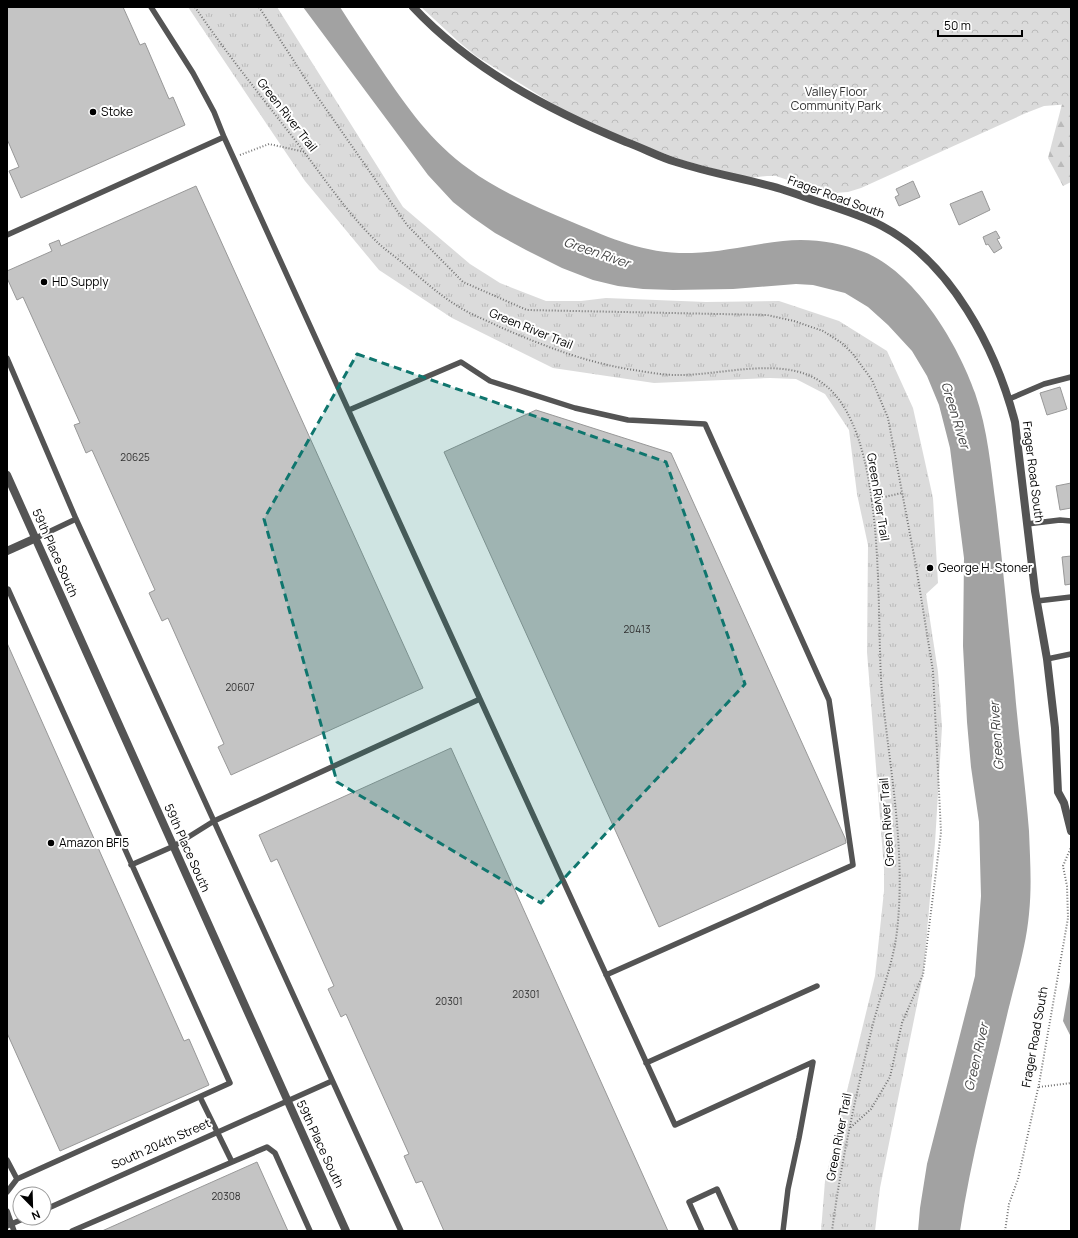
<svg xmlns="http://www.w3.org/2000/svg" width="1078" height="1238" viewBox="0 0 1078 1238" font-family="Manrope,sans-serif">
<defs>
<pattern id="grass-tufts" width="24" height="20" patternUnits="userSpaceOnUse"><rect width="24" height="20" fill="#dbdbdb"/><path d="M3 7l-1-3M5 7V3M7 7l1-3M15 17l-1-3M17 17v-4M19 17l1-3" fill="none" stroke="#bababa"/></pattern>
<pattern id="forest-firs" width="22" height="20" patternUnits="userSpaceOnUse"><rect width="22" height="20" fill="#dbdbdb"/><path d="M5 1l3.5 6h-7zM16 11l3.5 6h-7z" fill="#bababa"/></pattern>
<pattern id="park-crowns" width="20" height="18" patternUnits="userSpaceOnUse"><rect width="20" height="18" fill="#dbdbdb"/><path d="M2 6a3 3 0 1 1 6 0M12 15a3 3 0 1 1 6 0" fill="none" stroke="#bababa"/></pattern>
</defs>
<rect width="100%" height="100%" fill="#fff"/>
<path fill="url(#grass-tufts)" d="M 188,7 L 277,7 L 403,207 L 470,264 L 500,283 L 546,301 L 581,301 L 606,298 L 706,302 L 779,301 L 839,321 L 887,351 L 913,408 L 933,498 L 938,583 L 926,594 L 938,672 L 942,727 L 935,843 L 923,975 L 880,1188 L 875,1231 L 821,1231 L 825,1181 L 875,976 L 884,891 L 884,869 L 867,652 L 868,545 L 857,494 L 849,430 L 825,394 L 796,379 L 770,378 L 654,383 L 553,368 L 452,318 L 379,270 L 305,181 Z"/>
<path fill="url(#forest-firs)" d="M 1071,7 L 1071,182 L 1063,186 L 1048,158 L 1068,81 Z"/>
<path fill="url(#park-crowns)" d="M 421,7 L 1071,7 L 1071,104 L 1044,106 L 1026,113 L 861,188 L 848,192 L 834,193 L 820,191 L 776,176 L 767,176 L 748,178 L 682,160 L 601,130 L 558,107 L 476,56 L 460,43 Z"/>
<path fill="#a2a2a2" d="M 303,7 L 340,7 C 353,28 367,48 381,69 C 406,106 432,143 469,169 C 500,192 537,207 572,222 C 615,240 645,254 692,253 C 723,252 752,244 783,241 C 810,238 838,242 864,252 C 915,272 958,344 975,393 C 988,430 991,469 996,507 C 1003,565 1008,623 1014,681 C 1018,731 1025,781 1029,831 C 1030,858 1032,886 1029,914 C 1026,947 1016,978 1008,1011 C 991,1084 971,1157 960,1231 L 918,1231 L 920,1208 L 927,1164 L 975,976 L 981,896 L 979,822 L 971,767 L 967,722 L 963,646 L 964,558 L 950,448 L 939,405 L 927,376 L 912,351 L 888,325 L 868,307 L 845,293 L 813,285 L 796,284 L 733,289 L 673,290 L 643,289 L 618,286 L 593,280 L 562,268 L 526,250 L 495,233 L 472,217 L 453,202 L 428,175 Z
M 1071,976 L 1071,1035 L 1070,1035 L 1063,1021 Z"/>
<path fill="#c4c4c4" stroke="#989898" d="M 7,7 L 123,7 L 140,45 L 145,43 L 169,99 L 173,97 L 185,125 L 21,198 L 9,171 L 19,167 L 7,139 Z
M 913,181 L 920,197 L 899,206 L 895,197 L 899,195 L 896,189 Z
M 196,186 L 423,688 L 231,775 L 218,747 L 224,744 L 168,618 L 162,621 L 149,593 L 155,590 L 92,450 L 86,453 L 74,425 L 80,423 L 23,297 L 17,300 L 7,278 L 7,271 L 52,251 L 49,244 L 59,240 L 61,246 Z
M 982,191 L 990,210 L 959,225 L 950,204 Z
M 996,231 L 1000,238 L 997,239 L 1002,248 L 994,253 L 988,244 L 986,245 L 983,237 Z
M 1060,387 L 1067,409 L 1047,415 L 1040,393 Z
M 536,410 L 671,453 L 845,838 L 846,843 L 659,927 L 444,452 Z
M 1071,483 L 1071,508 L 1060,510 L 1056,486 Z
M 1071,556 L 1071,584 L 1065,585 L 1062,557 Z
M 7,643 L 184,1041 L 189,1039 L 209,1085 L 60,1151 L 7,1033 Z
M 451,748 L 659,1211 L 668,1231 L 444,1231 L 422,1181 L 416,1183 L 404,1156 L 409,1154 L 346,1014 L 341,1017 L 328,989 L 334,986 L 277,859 L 271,862 L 259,835 Z
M 257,1162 L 288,1231 L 102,1231 Z"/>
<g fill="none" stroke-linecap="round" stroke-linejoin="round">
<path stroke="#767676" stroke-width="2" stroke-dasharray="1 2" stroke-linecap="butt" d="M 195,7 C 226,53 261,96 295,140 C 322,175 346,212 378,243 C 388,252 400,260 410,269 C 425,282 440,295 456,305 C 469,314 486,320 500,327 C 544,346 587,363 634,370 C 647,372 662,375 675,375 C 721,376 782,355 821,382 C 890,429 875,616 882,692 C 890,771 906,851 897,931 C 893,965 880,995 872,1028 C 856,1095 841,1162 832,1231
M 259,7 L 312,89 L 407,225 L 463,282 L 527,310 L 767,315 L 794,321 L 823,331 L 842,343 L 853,354 L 872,380 L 888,418 L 916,566 L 933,671 L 941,832 L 923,975 L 902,1023 L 890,1077 L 871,1109 L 850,1128
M 240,155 L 269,144 L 305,152
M 871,500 L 902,493
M 1039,1087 L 1071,1083
M 1005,1231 L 1009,1204 L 1018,1179 L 1039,1084 L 1068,918 L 1067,886 L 1063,866 L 1071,847"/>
<path stroke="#545454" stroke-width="5.5" d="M 151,7 L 193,73 L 214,112 L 224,137
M 7,235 L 224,137 L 480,699 L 214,821 L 174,846 L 131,865
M 7,358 L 76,519 L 401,1231
M 1009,399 L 1044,384 L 1071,377
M 349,410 L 461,362 L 490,381 L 575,408 L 628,420 L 705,424 L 829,700 L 853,865 L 606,975
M 1027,524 L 1060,520 L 1071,521
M 36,538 L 76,519
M 7,589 L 8,589 L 230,1083 L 17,1179 L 7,1160
M 1037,601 L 1071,597
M 1047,659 L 1071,654
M 480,699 L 675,1125 L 813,1062 L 799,1138 L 788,1189 L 783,1231
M 646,1063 L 817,986
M 200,1097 L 232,1162
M 7,1192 L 17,1179
M 44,1210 L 332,1081
M 7,1211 L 14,1231
M 7,1226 L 25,1218
M 72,1231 L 267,1147 L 275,1153 L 310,1231
M 702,1231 L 689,1202 L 717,1189 L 736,1231"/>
<path stroke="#545454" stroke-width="8" d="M 413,7 C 471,69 549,110 626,142 C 643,148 659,157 676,162 C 710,173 746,179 781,189 C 797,194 812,200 828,205 C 846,211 865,217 882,226 C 951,262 996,349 1015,422 L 1035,591 L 1047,659 L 1055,728 L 1058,792 L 1064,803 L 1071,831
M 7,551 L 36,538"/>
<path stroke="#545454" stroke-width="8" d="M 7,475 L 346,1231"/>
</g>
<path fill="#0f766e" fill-opacity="0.2" stroke="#0f766e" stroke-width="3" stroke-dasharray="8 5" stroke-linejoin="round" d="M 357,354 L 666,462 L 745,684 L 541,903 L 337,782 L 264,519 Z"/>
<g fill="#000" stroke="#fff" stroke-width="1.5">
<circle cx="93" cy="112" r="4"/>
<circle cx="44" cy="282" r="4"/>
<circle cx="930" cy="568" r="4"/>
<circle cx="51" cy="843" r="4"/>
</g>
<g text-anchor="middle" stroke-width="4" stroke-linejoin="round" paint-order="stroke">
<g font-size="10" fill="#313131">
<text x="135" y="461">20625</text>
<text x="637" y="633">20413</text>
<text x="240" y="691">20607</text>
<text x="526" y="998">20301</text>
<text x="449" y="1005">20301</text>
<text x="226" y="1200">20308</text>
</g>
<g font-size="12" fill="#323232" stroke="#fff">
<text x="836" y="96">Valley Floor<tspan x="836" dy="14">Community Park</tspan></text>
</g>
<g font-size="12" fill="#000" stroke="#fff" text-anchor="start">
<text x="101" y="116">Stoke</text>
<text x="52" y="286">HD Supply</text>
<text x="938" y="572">George H. Stoner</text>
<text x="59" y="847">Amazon BFI5</text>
</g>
<g font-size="12" fill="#000" stroke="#fff">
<text transform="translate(287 115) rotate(52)" y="4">Green River Trail</text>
<text transform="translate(836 197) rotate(20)" y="4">Frager Road South</text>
<text transform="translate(531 329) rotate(22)" y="4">Green River Trail</text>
<text transform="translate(1033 472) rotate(83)" y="4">Frager Road South</text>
<text transform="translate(878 497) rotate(81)" y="4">Green River Trail</text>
<text transform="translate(55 553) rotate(66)" y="4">59th Place South</text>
<text transform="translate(887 822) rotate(-94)" y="4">Green River Trail</text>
<text transform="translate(187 848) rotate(66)" y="4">59th Place South</text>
<text transform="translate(1035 1037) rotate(-80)" y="4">Frager Road South</text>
<text transform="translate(839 1137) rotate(-79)" y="4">Green River Trail</text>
<text transform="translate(161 1144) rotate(-24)" y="4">South 204th Street</text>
<text transform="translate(320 1144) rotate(65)" y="4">59th Place South</text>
</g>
<g font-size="13" font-style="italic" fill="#434343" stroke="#fff">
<text transform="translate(597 252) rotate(19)" y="5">Green River</text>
<text transform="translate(956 415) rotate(73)" y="5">Green River</text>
<text transform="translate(996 736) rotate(-94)" y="5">Green River</text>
<text transform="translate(976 1057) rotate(-77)" y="5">Green River</text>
</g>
</g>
<rect width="1078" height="1238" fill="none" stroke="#000000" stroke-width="16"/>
<g transform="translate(32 1206) rotate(157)"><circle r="19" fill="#ffffff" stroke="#999999"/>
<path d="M0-3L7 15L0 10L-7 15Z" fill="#000000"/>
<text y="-6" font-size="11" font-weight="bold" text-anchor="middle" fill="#000000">N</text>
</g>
<path d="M938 30v6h84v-6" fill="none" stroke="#000000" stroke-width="2"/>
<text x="944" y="30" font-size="12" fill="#000000" stroke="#ffffff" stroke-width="3" paint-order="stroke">50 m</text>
</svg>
